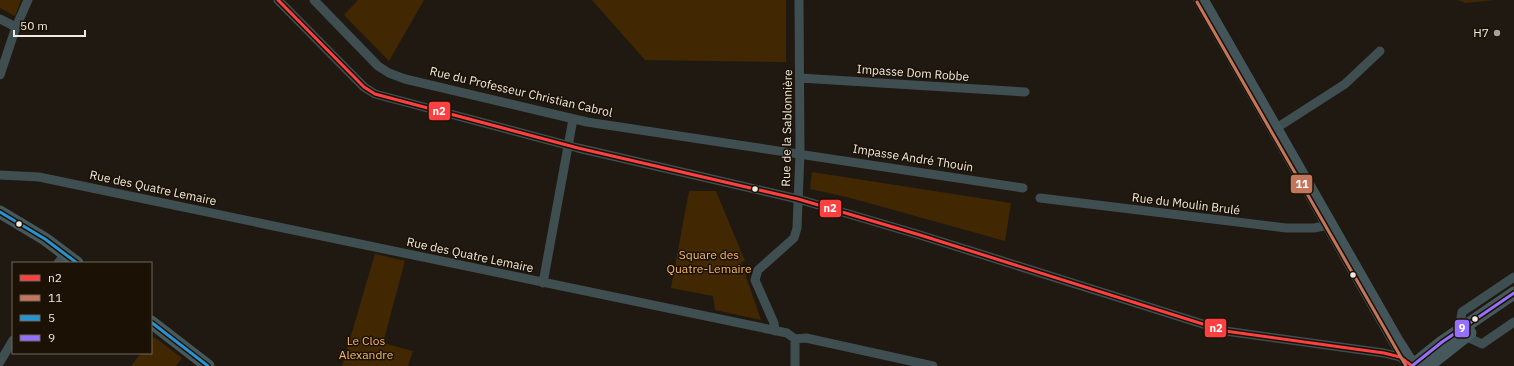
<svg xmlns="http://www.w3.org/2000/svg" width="1514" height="366" viewBox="0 0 1514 366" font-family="'IBM Plex Sans',sans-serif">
<rect width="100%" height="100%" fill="#1f1912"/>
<path fill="#412802" d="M 0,0 L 21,0 L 15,16 L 0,8 Z
M 358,0 L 424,0 L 389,61 L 344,15 Z
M 592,0 L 786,0 L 786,62 L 645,60 Z
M 1458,0 L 1495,0 L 1465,3 Z
M 812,172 L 1011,203 L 1005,241 L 847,197 L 810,189 Z
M 689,191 L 716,191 L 745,261 L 741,262 L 761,320 L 715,310 L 713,296 L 671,288 Z
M 375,254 L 405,261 L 383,343 L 413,351 L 408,366 L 342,366 Z
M 154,337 L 182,358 L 176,366 L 131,366 L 141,353 L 151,353 L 151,340 Z"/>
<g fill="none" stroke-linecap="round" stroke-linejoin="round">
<path stroke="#3f4e50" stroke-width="9" d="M 278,0 L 364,87 L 375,94 L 578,148 L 798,199 L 920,235 L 1225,331 L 1384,353 L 1400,357 L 1408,363
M 314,0 L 378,66 L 389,73 L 405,79 L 587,122 L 1023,188
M 0,19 L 16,27
M 0,75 L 16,27 L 28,0
M 800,78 L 1025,92
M 1275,129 L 1345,84 L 1380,51
M 0,175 L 39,177 L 787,333 L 795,339 L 806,338 L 933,366
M 1040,198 L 1286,228 L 1314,228 L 1329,225
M 58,263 L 65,254
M 543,283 L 573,119
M 1459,330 L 1462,312 L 1514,277
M 775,331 L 774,323 L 755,280 L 758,270 L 794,238 L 797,228 L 800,153 L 799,0
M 1465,336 L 1482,344 L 1514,322
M 795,339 L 795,366
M 0,362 L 13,340"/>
<path stroke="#45585c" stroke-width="13" d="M 0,212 L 45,239 L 77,263
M 151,322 L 208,366
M 1412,366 L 1442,342 L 1514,293
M 1428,366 L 1470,333"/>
<path stroke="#435558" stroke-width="15" d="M 1201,0 L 1396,341 L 1412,366"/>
<defs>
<path id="bus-1" d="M 278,0 L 364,87 L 375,94 L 578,148 L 798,199 L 920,235 L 1225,331 L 1384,353 L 1400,357 L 1412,366"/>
<path id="bus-2" d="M 1197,2 L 1406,366"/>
<path id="bus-3" d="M 0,212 L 45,239 L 77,263
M 151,322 L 208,366"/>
<path id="bus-4" d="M 1412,366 L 1442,342 L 1514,293"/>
</defs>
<use href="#bus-1" stroke="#1b1104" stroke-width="6"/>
<use href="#bus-2" stroke="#1b1104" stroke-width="6"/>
<use href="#bus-3" stroke="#1b1104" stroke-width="6"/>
<use href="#bus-4" stroke="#1b1104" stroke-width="6"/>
<use href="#bus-1" stroke="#ff4040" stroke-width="3"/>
<use href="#bus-2" stroke="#c4765d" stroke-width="3"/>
<use href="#bus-3" stroke="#2893d2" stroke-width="3"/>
<use href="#bus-4" stroke="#9570ff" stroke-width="3"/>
</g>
<circle fill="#a8a199" stroke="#1b1104" stroke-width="1.5" cx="1497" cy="33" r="4"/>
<g fill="#f2eae1" stroke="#1b1104" stroke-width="1.5">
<circle cx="755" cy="189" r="3.5"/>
<circle cx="19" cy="224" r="3.5"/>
<circle cx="1353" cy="275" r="3.5"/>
<circle cx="1475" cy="319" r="3.5"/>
</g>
<g text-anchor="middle" stroke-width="3" stroke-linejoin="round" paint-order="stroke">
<g font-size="12" fill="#f2eae1" stroke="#1b1104" text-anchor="end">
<text x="1489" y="37">H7</text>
</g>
<g font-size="12" fill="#f2eae1" stroke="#1b1104">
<text transform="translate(913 73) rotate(4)" y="4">Impasse Dom Robbe</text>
<text transform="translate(521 92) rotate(13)" y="4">Rue du Professeur Christian Cabrol</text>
<text transform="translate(787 128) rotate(-89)" y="4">Rue de la Sablonnière</text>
<text transform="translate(913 158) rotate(9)" y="4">Impasse André Thouin</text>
<text transform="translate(153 188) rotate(12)" y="4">Rue des Quatre Lemaire</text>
<text transform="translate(1186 204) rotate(7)" y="4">Rue du Moulin Brulé</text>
<text transform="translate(470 255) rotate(12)" y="4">Rue des Quatre Lemaire</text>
</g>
<g font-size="12" fill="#fbb964" stroke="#1b1104">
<text x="709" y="259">Square des<tspan x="709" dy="14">Quatre-Lemaire</tspan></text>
<text x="366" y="345">Le Clos<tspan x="366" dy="14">Alexandre</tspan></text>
</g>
</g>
<g stroke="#1b1104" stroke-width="1.5">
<rect x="428" y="101" width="23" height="20" rx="4" fill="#ff4040"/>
<rect x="1290" y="174" width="23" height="20" rx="4" fill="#c4765d"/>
<rect x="819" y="199" width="23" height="19" rx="4" fill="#ff4040"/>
<rect x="1204" y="318" width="23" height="20" rx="4" fill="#ff4040"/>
<rect x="1454" y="319" width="16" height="19" rx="4" fill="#9570ff"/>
</g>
<g font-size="11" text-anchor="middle" font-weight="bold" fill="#fff">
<text x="439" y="115">n2</text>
<text x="1302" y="188">11</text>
<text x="830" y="212">n2</text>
<text x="1216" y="332">n2</text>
<text x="1462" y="332">9</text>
</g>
<rect x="12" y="262" width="140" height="92" fill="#1b1104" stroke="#71685c"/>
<rect x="20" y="275" width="20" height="6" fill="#ff4040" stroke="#71685c"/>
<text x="48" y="282" font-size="12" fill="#f2eae1">n2</text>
<rect x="20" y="295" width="20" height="6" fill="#c4765d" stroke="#71685c"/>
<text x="48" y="302" font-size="12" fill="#f2eae1">11</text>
<rect x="20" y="315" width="20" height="6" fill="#2893d2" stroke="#71685c"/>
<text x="48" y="322" font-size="12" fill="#f2eae1">5</text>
<rect x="20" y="335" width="20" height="6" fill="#9570ff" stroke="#71685c"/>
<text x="48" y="342" font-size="12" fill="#f2eae1">9</text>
<path d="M14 30v6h71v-6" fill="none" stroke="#f2eae1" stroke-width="2"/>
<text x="20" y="30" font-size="12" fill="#f2eae1" stroke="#1b1104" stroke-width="3" paint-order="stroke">50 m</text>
</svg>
